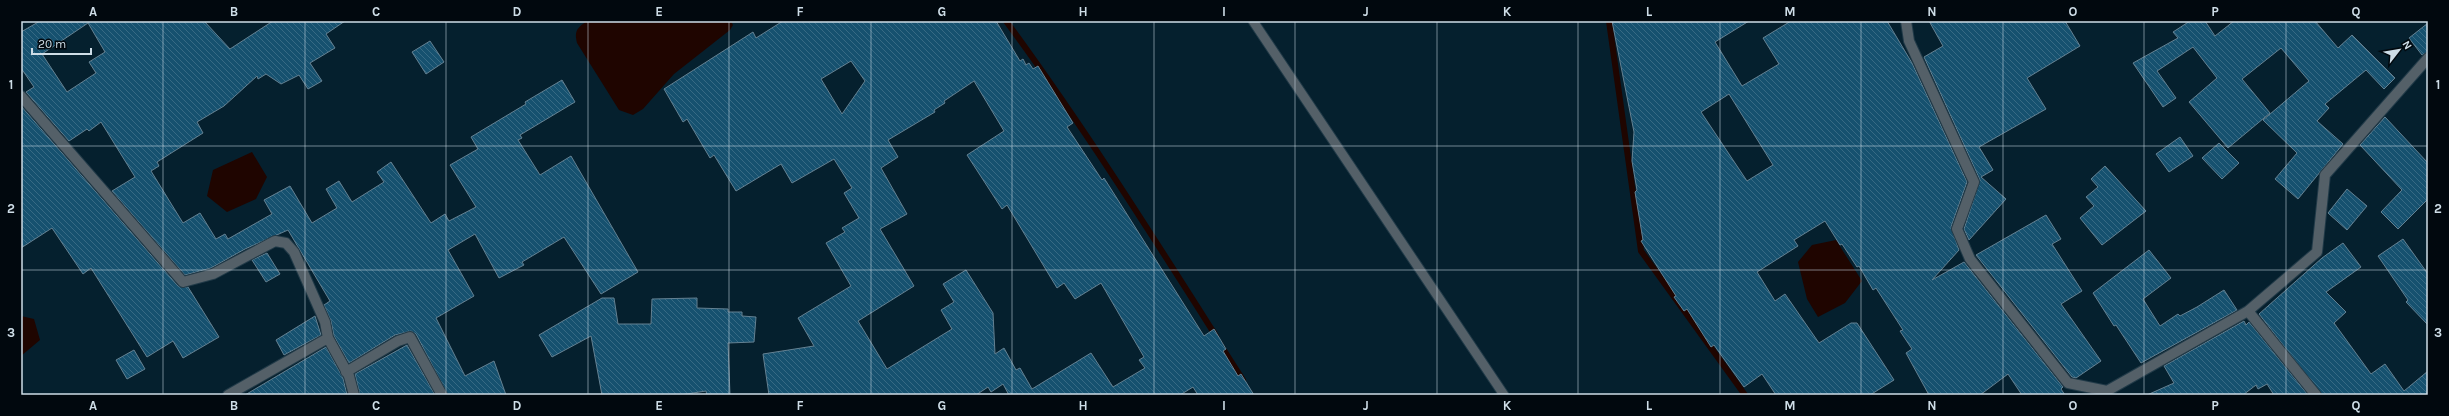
<svg xmlns="http://www.w3.org/2000/svg" width="2449" height="416" viewBox="0 0 2449 416" font-family="Karla,sans-serif">
<defs>
<pattern id="building-back-hatch" width="6" height="6" patternUnits="userSpaceOnUse"><rect width="6" height="6" fill="#16516f"/><path d="M-1 5l2 2M0 0l6 6M5-1l2 2" fill="none" stroke="#376a84"/></pattern>
</defs>
<rect width="100%" height="100%" fill="#05202e"/>
<path fill="#1f0500" d="M 587,21 L 731,21 L 733,25 L 730,30 L 674,74 L 643,109 L 633,115 L 619,110 L 577,43 C 574,31 577,28 587,21 Z
M 252,152 L 267,177 L 256,199 L 227,212 L 207,196 L 213,170 Z
M 1836,240 L 1862,281 L 1845,303 L 1818,317 L 1807,299 L 1798,262 L 1812,245 Z
M 21,316 L 34,319 L 40,340 L 21,356 Z"/>
<g fill="none" stroke-linecap="round" stroke-linejoin="round">
<path stroke="#1f0500" stroke-width="6" d="M 1006,21 C 1081,123 1148,229 1216,336
M 1609,21 L 1641,251 L 1745,395
M 1220,344 L 1243,380"/>
</g>
<path fill="url(#building-back-hatch)" stroke="#648192" fill-rule="evenodd" d="M 40,21 L 204,21 L 230,49 L 273,21 L 345,21 L 326,34 L 335,48 L 310,63 L 322,81 L 308,89 L 299,75 L 281,84 L 266,74 L 258,79 L 257,76 L 224,106 L 197,122 L 203,133 L 157,162 L 159,166 L 151,171 L 183,223 L 200,213 L 216,239 L 225,234 L 228,239 L 272,214 L 264,200 L 290,186 L 312,223 L 337,208 L 326,189 L 339,181 L 352,202 L 384,182 L 377,172 L 391,162 L 431,223 L 445,214 L 449,221 L 476,207 L 450,165 L 478,149 L 471,137 L 526,104 L 525,102 L 562,80 L 575,102 L 520,135 L 522,138 L 518,140 L 540,175 L 571,156 L 638,272 L 601,294 L 564,237 L 522,262 L 524,265 L 499,278 L 475,234 L 448,250 L 474,296 L 436,318 L 465,376 L 494,361 L 506,395 L 448,395 L 416,334 L 411,331 L 395,335 L 349,363 L 334,336 L 331,321 L 324,305 L 330,301 L 288,230 L 245,249 L 211,268 L 185,275 L 112,191 L 135,177 L 101,122 L 89,131 L 87,129 L 69,141 L 26,92 L 34,87 L 21,68 L 21,32 ZM 88,23 L 105,52 L 89,62 L 96,73 L 67,92 L 42,54 Z
M 783,21 L 996,21 L 1020,61 L 1023,59 L 1026,65 L 1029,63 L 1033,69 L 1038,66 L 1073,123 L 1067,127 L 1102,180 L 1104,178 L 1204,336 L 1214,329 L 1226,349 L 1223,351 L 1238,376 L 1241,374 L 1254,395 L 1198,395 L 1193,387 L 1180,395 L 1009,395 L 1003,384 L 991,392 L 988,387 L 976,395 L 769,395 L 763,354 L 814,346 L 798,318 L 851,286 L 826,243 L 845,232 L 842,228 L 859,218 L 844,193 L 852,188 L 834,159 L 792,183 L 781,164 L 736,191 L 714,155 L 710,158 L 687,119 L 683,122 L 664,89 L 753,32 L 756,38 ZM 851,61 L 865,81 L 842,114 L 821,79 ZM 974,81 L 1004,131 L 967,155 L 1002,209 L 1007,205 L 1057,288 L 1064,283 L 1075,299 L 1101,283 L 1144,357 L 1139,360 L 1145,368 L 1113,387 L 1091,353 L 1032,389 L 1020,368 L 1016,370 L 1004,348 L 995,354 L 993,313 L 966,270 L 943,284 L 954,302 L 941,310 L 952,329 L 887,369 L 858,321 L 914,286 L 880,229 L 907,214 L 881,168 L 898,157 L 888,140 L 935,112 L 934,110 L 945,103 L 944,101 Z
M 1612,21 L 1749,21 L 1715,42 L 1742,86 L 1779,64 L 1763,38 L 1791,21 L 1887,21 L 1912,63 L 1967,182 L 1951,227 L 1959,250 L 1932,280 L 1964,262 L 2063,387 L 2061,389 L 2065,395 L 2022,395 L 2008,374 L 1980,395 L 1929,395 L 1906,353 L 1912,349 L 1900,331 L 1903,330 L 1876,288 L 1873,290 L 1859,266 L 1857,267 L 1842,244 L 1840,245 L 1825,221 L 1794,240 L 1798,246 L 1757,272 L 1775,301 L 1785,294 L 1819,343 L 1851,323 L 1857,323 L 1894,380 L 1870,395 L 1776,395 L 1762,374 L 1744,387 L 1714,345 L 1711,347 L 1687,309 L 1684,311 L 1674,297 L 1676,296 L 1641,241 L 1643,240 L 1635,192 L 1637,190 L 1632,161 L 1634,132 ZM 1729,94 L 1773,165 L 1747,181 L 1701,112 Z
M 1929,21 L 2065,21 L 2080,46 L 2027,78 L 2046,109 L 1979,147 L 1993,170 L 1981,177 L 2006,199 L 1969,240 L 1964,229 L 1980,180 L 1924,57 L 1943,46 Z
M 2190,21 L 2205,21 L 2215,36 L 2234,21 L 2315,21 L 2338,48 L 2352,35 L 2395,78 L 2384,89 L 2366,70 L 2325,104 L 2329,108 L 2317,121 L 2343,144 L 2298,199 L 2275,179 L 2297,153 L 2263,120 L 2309,81 L 2281,48 L 2242,79 L 2270,113 L 2228,148 L 2189,102 L 2217,78 L 2193,47 L 2157,71 L 2176,98 L 2163,107 L 2133,63 L 2178,38 L 2173,32 Z
M 2428,23 L 2428,52 L 2422,55 L 2409,38 Z
M 430,41 L 444,62 L 426,74 L 412,52 Z
M 21,106 L 178,286 L 188,287 L 219,337 L 183,358 L 173,341 L 147,357 L 91,268 L 83,274 L 52,228 L 21,248 Z
M 2385,117 L 2428,163 L 2428,199 L 2398,229 L 2381,212 L 2402,190 L 2360,145 Z
M 2180,137 L 2193,156 L 2169,172 L 2156,154 Z
M 2219,143 L 2239,163 L 2222,179 L 2202,158 Z
M 2105,166 L 2146,211 L 2102,245 L 2080,218 L 2094,206 L 2086,197 L 2098,187 L 2091,179 Z
M 2347,189 L 2367,206 L 2347,230 L 2328,213 Z
M 2046,215 L 2061,239 L 2052,244 L 2082,291 L 2061,304 L 2101,361 L 2076,378 L 2072,377 L 1976,255 Z
M 2403,239 L 2428,274 L 2428,325 L 2406,302 L 2408,300 L 2378,256 Z
M 2343,243 L 2361,267 L 2326,292 L 2346,312 L 2334,323 L 2371,374 L 2385,364 L 2404,391 L 2428,371 L 2428,395 L 2322,395 L 2259,314 L 2322,258 Z
M 2149,250 L 2171,278 L 2143,299 L 2160,326 L 2178,314 L 2180,316 L 2197,307 L 2224,290 L 2237,310 L 2141,363 L 2116,325 L 2114,326 L 2093,293 Z
M 267,253 L 280,274 L 266,282 L 252,260 Z
M 602,298 L 614,298 L 618,324 L 651,324 L 652,299 L 697,298 L 697,308 L 728,309 L 728,312 L 742,312 L 742,316 L 756,317 L 754,342 L 728,343 L 730,395 L 707,395 L 706,391 L 680,395 L 602,395 L 591,336 L 552,357 L 539,335 Z
M 315,316 L 321,335 L 284,355 L 276,340 Z
M 2244,321 L 2246,325 L 2249,322 L 2308,395 L 2274,395 L 2267,384 L 2258,389 L 2256,385 L 2243,395 L 2147,395 L 2174,383 L 2164,366 Z
M 407,345 L 435,395 L 360,395 L 355,374 Z
M 326,347 L 343,378 L 347,395 L 245,395 Z
M 134,350 L 145,369 L 127,379 L 116,360 Z"/>
<g fill="none" stroke-linecap="round" stroke-linejoin="round">
<defs>
<path id="lane" d="M 1253,21 L 1504,395"/>
<path id="street" d="M 1906,21 L 1909,41 L 1974,182 L 1957,229 L 1970,259 L 2068,383 L 2107,391 L 2248,311 L 2317,252 L 2325,175 L 2428,58
M 21,96 L 183,282 L 213,274 L 275,241 L 286,243 L 294,252 L 325,322 L 328,338 L 228,395
M 2248,311 L 2316,395
M 328,338 L 349,376 L 354,395
M 346,372 L 398,341 L 410,337 L 442,395"/>
</defs>
<use href="#lane" stroke="#213a48" stroke-width="11"/>
<use href="#street" stroke="#213a48" stroke-width="12"/>
<use href="#lane" stroke="#546068" stroke-width="9"/>
<use href="#street" stroke="#546068" stroke-width="10"/>
</g>
<path fill="none" stroke="#cedde7" stroke-width="1" stroke-opacity="0.55" d="M 163,21 L 163,395M 305,21 L 305,395M 446,21 L 446,395M 588,21 L 588,395M 729,21 L 729,395M 871,21 L 871,395M 1012,21 L 1012,395M 1154,21 L 1154,395M 1295,21 L 1295,395M 1437,21 L 1437,395M 1578,21 L 1578,395M 1720,21 L 1720,395M 1861,21 L 1861,395M 2003,21 L 2003,395M 2144,21 L 2144,395M 2286,21 L 2286,395M 21,146 L 2428,146M 21,270 L 2428,270"/>
<rect width="2449" height="416" fill="none" stroke="#01080e" stroke-width="44"/>
<g transform="translate(2399 50) rotate(59)" stroke="#01080e" stroke-width="3" paint-order="stroke">
<path d="M0-3L7 15L0 10L-7 15Z" fill="#cedde7"/>
<text y="-6" font-size="11" font-weight="bold" text-anchor="middle" fill="#cedde7">N</text>
</g>
<path d="M32 48v6h59v-6" fill="none" stroke="#cedde7" stroke-width="2"/>
<text x="38" y="48" font-size="12" fill="#cedde7" stroke="#01080e" stroke-width="3" paint-order="stroke">20 m</text>
<rect x="22" y="22" width="2405" height="372" fill="none" stroke="#cedde7" stroke-width="1.5"/>
<g font-size="13" text-anchor="middle" font-weight="bold" fill="#cedde7">
<text x="93" y="16">A</text>
<text x="234" y="16">B</text>
<text x="376" y="16">C</text>
<text x="517" y="16">D</text>
<text x="659" y="16">E</text>
<text x="800" y="16">F</text>
<text x="942" y="16">G</text>
<text x="1083" y="16">H</text>
<text x="1224" y="16">I</text>
<text x="1366" y="16">J</text>
<text x="1507" y="16">K</text>
<text x="1649" y="16">L</text>
<text x="1790" y="16">M</text>
<text x="1932" y="16">N</text>
<text x="2073" y="16">O</text>
<text x="2215" y="16">P</text>
<text x="2356" y="16">Q</text>
<text x="11" y="89">1</text>
<text x="2438" y="89">1</text>
<text x="11" y="213">2</text>
<text x="2438" y="213">2</text>
<text x="11" y="337">3</text>
<text x="2438" y="337">3</text>
<text x="93" y="410">A</text>
<text x="234" y="410">B</text>
<text x="376" y="410">C</text>
<text x="517" y="410">D</text>
<text x="659" y="410">E</text>
<text x="800" y="410">F</text>
<text x="942" y="410">G</text>
<text x="1083" y="410">H</text>
<text x="1224" y="410">I</text>
<text x="1366" y="410">J</text>
<text x="1507" y="410">K</text>
<text x="1649" y="410">L</text>
<text x="1790" y="410">M</text>
<text x="1932" y="410">N</text>
<text x="2073" y="410">O</text>
<text x="2215" y="410">P</text>
<text x="2356" y="410">Q</text>
</g>
</svg>
